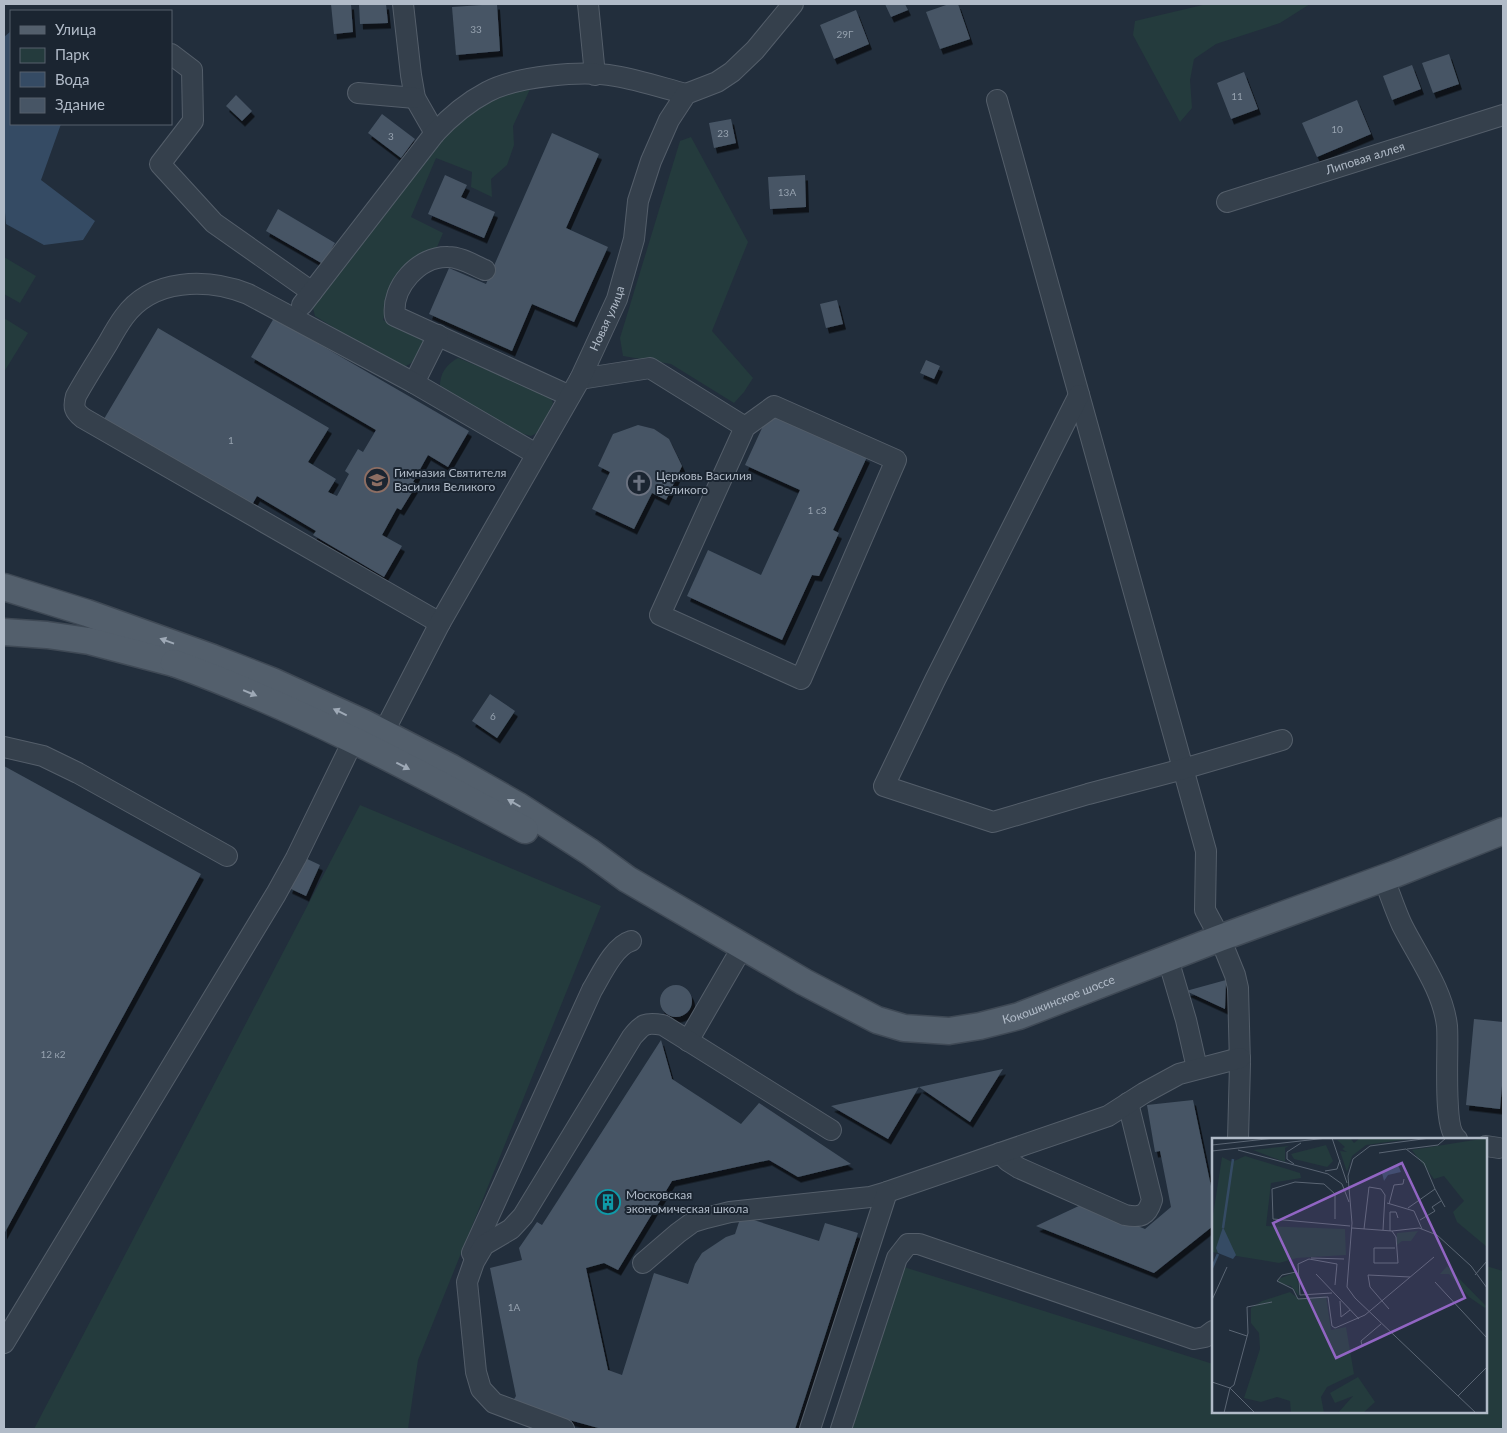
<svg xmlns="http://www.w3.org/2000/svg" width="1507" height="1433" viewBox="0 0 1507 1433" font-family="Lato,sans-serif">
<defs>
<filter id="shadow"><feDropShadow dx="3" dy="5.5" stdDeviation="0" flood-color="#0009"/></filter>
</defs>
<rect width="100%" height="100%" fill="#222e3c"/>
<path fill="#243b3d" d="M 1207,4 L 1310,4 L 1280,23 L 1216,44 L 1194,59 L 1190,80 L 1192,108 L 1180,122 L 1133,35 L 1135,21 Z
M 531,87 L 513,126 L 514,145 L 507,165 L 491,179 L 492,197 L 471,187 L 472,172 L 436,158 L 411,217 L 443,233 L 437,247 L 403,267 L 391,293 L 383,320 L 418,334 L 426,345 C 420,356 412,366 399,368 L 315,316 L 312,304 L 421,160 L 455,127 L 491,99 Z
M 691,137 L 748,242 L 712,331 L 753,378 L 744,392 L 734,403 L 671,364 L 623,356 L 620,338 L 680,141 Z
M 4,257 L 36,276 L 20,303 L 4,294 Z
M 4,318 L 28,333 L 4,372 Z
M 458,358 L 550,395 L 553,403 L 539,432 L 531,436 L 520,433 L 440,390 C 439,375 445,365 458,358 Z
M 360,805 L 601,906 L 418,1360 L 408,1429 L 34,1429 Z
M 888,1262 L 1213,1364 L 1213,1412 L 1486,1412 L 1486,1266 L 1503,1271 L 1503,1429 L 836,1429 Z"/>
<path fill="#354b64" d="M 11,31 L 11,124 L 61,124 L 41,180 L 95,221 L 83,240 L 44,245 L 6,224 L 4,201 L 4,37 Z"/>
<path fill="#475565" filter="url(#shadow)" d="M 331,4 L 351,4 L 353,32 L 334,34 Z
M 359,4 L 386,4 L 388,23 L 360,24 Z
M 497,4 L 500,51 L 456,55 L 452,7 Z
M 885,4 L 905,4 L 908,10 L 891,17 Z
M 949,4 L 958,4 L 970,39 L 940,49 L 926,12 Z
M 856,10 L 869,44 L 834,59 L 820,25 Z
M 1449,54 L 1459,84 L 1433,93 L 1422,63 Z
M 1412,65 L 1421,89 L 1392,100 L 1383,76 Z
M 1244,72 L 1258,109 L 1231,119 L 1217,83 Z
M 236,95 L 252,111 L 242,121 L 226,106 Z
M 1357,100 L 1371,134 L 1317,157 L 1302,123 Z
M 382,114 L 415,139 L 401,158 L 368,133 Z
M 731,119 L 736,143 L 714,148 L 709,123 Z
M 552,133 L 599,154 L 566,228 L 608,247 L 574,322 L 532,304 L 512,351 L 429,314 L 449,268 L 486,284 Z
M 445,175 L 467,185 L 461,197 L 495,212 L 484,238 L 428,214 Z
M 805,175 L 806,207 L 770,209 L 768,177 Z
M 278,209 L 335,243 L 323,264 L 266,231 Z
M 837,300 L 843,324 L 826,328 L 820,304 Z
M 274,318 L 469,431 L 448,467 L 428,455 L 413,482 L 417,484 L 401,510 L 397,508 L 382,535 L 402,546 L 384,577 L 313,535 L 316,531 L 257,496 L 252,505 L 104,419 L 158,328 L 329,428 L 308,462 L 336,479 L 328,492 L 337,496 L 349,474 L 345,471 L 358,449 L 363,452 L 376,430 L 251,357 Z
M 926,360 L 940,366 L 934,379 L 920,373 Z
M 769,413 L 867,457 L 833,530 L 839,533 L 819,576 L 812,575 L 782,640 L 687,596 L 708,550 L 761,575 L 800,490 L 745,465 Z
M 638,425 L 654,429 L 669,439 L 682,466 L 666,500 L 652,493 L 634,529 L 592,509 L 610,472 L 598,466 L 613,434 Z
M 490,694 L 515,711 L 497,738 L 472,721 Z
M 4,766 L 201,874 L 4,1234 Z
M 303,857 L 320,865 L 306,896 L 289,888 Z
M 1226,980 L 1225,1009 L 1186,991 Z
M660 1001a16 16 0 1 1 32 0a16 16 0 1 1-32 0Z
M 1474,1019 L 1503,1022 L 1503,1074 L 1500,1109 L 1466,1105 Z
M 661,1040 L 672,1079 L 741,1124 L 759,1103 L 851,1164 L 798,1177 L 769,1160 L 672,1181 L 618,1270 L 604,1263 L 586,1268 L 608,1370 L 622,1375 L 654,1273 L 688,1284 L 695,1264 L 702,1253 L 726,1237 L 735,1234 L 741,1216 L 819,1241 L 825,1223 L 858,1233 L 795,1429 L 602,1429 L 511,1404 L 516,1396 L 490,1268 L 522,1260 L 519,1248 L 537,1222 L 542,1225 Z
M 1003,1069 L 970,1122 L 919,1087 L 888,1139 L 831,1106 Z
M 1193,1100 L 1213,1196 L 1213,1226 L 1154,1273 L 1036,1226 L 1083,1204 L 1145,1229 L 1171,1207 L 1160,1151 L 1155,1152 L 1147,1105 Z"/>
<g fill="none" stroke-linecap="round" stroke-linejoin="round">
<defs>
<g id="minor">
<path d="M 403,4 L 411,75 L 415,98 L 435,133"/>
<path d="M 588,4 L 595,75"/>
<path d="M 171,54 L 192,70 L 193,121 L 160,164 L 214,223 L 312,292"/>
<path d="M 358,93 L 415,98"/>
<path d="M 997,100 L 1206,851 L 1205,910 L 1220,938 L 1235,975 L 1238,988 L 1240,1064 L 1238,1139"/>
<path id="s1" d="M 1227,202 L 1503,115"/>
<path d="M 485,270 C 473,265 461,257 448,257 C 419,256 391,287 395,316 L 570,396"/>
<path d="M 302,305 L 435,133 C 449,118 468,102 487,92 C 517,76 582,70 615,76 C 639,80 663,88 686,94"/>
<path d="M 580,379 L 650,368 L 745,427 L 774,406 L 896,460 L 801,679 L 660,615 L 745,427"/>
<path d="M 414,383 L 438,335"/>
<path d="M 1079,395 L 935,680 L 884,786 L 993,822 L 1088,794 L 1183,769 L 1282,740"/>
<path d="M 440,623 L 83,418 C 74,411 73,407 76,396 C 86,378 97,361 108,343 C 113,334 118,325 124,317 C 152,278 207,278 248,294 L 414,383 L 536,454"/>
<path id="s2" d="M 377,745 L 440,623 L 580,379 L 617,299 L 634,239 L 638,201 L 651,161 L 669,120 L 686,94 L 717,82 L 732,72 L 755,50 L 793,4"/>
<path d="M 4,747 L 43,756 L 78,773 L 227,856"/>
<path d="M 1384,879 C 1390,894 1395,910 1402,925 C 1418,957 1443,990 1447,1026 C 1449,1047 1442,1128 1457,1139"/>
<path d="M 1168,959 L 1186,1020 L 1197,1068"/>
<path d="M 688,1041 L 743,946"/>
<path d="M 1486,1146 L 1499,1148"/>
<path d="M 1000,1153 L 1008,1161 L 1019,1168 L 1125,1215 C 1141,1218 1147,1216 1152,1200 L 1128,1103"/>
<path d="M 472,1253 L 592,990 C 601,975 614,946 631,941"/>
<path d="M 643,1263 L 678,1233 L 693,1222 L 706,1218 L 730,1212 L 870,1197 L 887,1192 L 1108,1116 L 1144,1093 L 1179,1074 L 1240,1058"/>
<path d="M 4,1343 L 276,894 L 296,858 L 353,741"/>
<path d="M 564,1429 L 494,1403 L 481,1389 L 476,1372 L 467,1282 L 474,1262 L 484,1245 L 511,1229 L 523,1216 L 632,1037 C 643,1024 645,1022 663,1025 L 831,1130"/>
<path d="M 810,1429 L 887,1192"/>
<path d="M 841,1429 L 897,1258 L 908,1244 L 919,1244 L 1194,1339 L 1205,1337 L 1213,1331"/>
</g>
<g id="major">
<path id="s3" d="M 4,587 L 87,613 L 213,658 L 272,681 L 364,723 L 452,768 L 517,805 L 590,852 L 627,879 L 804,982 L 877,1020 L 904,1028 L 949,1031 L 980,1026 L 1019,1016 L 1220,938 L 1395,874 L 1503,831"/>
<path d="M 4,632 L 47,635 L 89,641 L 177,664"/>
<path d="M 174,663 C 296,707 411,768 525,830"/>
</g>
</defs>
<use href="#minor" stroke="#545e6a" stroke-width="22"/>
<use href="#major" stroke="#3f4955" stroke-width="29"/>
<use href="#minor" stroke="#35404c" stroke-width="20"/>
<use href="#major" stroke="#535f6c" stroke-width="26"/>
</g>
<defs><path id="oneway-solid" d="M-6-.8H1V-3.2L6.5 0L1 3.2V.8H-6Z" transform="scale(1.25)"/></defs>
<g fill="#9ea9b6">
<use href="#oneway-solid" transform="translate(167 641) rotate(-160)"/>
<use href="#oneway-solid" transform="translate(250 693) rotate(23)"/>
<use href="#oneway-solid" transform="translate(340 712) rotate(-154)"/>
<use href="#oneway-solid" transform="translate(403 766) rotate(27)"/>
<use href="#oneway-solid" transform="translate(514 803) rotate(-150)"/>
</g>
<defs>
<symbol id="school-ring" viewBox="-11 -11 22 22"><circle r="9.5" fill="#1b2531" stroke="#8d6e63" stroke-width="1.5"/><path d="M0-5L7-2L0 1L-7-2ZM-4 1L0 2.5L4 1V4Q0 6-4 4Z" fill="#8d6e63"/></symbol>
<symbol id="church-ring" viewBox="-11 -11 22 22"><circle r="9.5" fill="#1b2531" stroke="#6b7280" stroke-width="1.5"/><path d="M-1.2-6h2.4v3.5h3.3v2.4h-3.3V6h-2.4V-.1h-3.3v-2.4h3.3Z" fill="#6b7280"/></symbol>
<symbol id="building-ring" viewBox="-11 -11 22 22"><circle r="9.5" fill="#1b2531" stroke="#0f9aa8" stroke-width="1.5"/><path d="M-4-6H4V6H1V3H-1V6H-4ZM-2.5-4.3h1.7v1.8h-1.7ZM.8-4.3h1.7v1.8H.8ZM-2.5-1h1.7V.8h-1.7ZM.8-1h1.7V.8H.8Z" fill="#0f9aa8"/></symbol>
</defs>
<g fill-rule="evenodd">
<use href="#school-ring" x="363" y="466" width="28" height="28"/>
<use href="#church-ring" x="625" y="469" width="28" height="28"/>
<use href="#building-ring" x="594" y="1188" width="28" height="28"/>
</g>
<g text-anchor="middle" stroke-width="4" stroke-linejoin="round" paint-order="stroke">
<g font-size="10" fill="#96a2af">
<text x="476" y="33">33</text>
<text x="845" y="38">29Г</text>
<text x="1237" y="100">11</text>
<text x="1337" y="133">10</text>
<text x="723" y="137">23</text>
<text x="391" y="140">3</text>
<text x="787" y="196">13А</text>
<text x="231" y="444">1</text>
<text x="817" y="514">1 с3</text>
<text x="493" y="720">6</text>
<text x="53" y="1058">12 к2</text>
<text x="514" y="1311">1А</text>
</g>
<g font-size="12" fill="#b1bbc8" stroke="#1b2531">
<text dy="4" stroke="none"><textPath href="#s1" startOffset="145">Липовая аллея</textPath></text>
<text dy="4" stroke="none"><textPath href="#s2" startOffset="485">Новая улица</textPath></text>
<text dy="4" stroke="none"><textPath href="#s3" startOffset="1166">Кокошкинское шоссе</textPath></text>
</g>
<g font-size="12" fill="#b1bbc8" stroke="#1b2531" text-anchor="start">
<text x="394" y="477">Гимназия Святителя<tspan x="394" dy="14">Василия Великого</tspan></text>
<text x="656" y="480">Церковь Василия<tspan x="656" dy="14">Великого</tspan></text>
<text x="626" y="1199">Московская<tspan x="626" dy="14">экономическая школа</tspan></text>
</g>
</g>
<g transform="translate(1212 1138)">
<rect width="275" height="275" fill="#222e3c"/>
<path d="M 148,0 L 204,0 L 154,7 L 140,18 L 135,34 L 128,13 L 135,14 L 130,11 L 133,9 L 125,2 L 139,1 L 142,5 ZM 275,0 L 275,109 L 245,84 L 241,74 L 252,63 L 232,38 L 222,41 L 200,12 ZM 114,7 L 121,23 L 115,29 L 82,21 L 79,16 ZM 77,8 L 73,10 L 73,24 L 41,12 ZM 33,18 L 88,35 L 89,40 L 59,45 L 54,88 L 133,91 L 134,117 L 85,120 L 67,125 L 0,114 L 0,84 L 10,19 L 20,24 ZM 206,93 L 199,103 L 190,103 L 184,108 L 185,95 ZM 235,128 L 274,168 L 273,170 L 257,159 L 237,136 L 228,136 ZM 85,134 L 87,158 L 79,148 L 67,145 L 66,141 ZM 78,154 L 87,161 L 114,158 L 119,192 L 134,189 L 142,236 L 115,249 L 109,259 L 112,275 L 79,275 L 78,263 L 65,259 L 49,264 L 32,260 L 48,211 L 47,195 L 39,185 L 39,170 L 50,163 ZM 146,239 L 163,264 L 151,275 L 126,275 L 141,258 L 123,265 L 118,255 Z" fill="#243b3d"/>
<path d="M 186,27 L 189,34 L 176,37 L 172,43 L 170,35 ZM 11,89 L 24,117 L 21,121 L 6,115 L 4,110 Z" fill="#354b64"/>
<path fill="none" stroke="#354b64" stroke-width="2.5" d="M 11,90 L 21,21M 0,130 L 6,116"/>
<path fill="none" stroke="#5b6674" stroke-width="1" d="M 120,0 L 135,45M 218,0 L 158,8 L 141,21 L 136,38 L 140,85 L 135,149 L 143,160 L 264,275M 0,7 L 63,0M 195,11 L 226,7 L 234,0M 26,12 L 116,36 L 130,46 L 137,64M 0,13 L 115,0M 167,15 L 194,11 L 212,25 L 223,51 L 196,70M 82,26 L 75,21 L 75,14 L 89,5M 113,33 L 125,31 L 128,22M 223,51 L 233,69M 175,65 L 202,73 L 210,91M 177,66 L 182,47 L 191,46 L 192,41M 123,81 L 123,56 L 112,46 L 83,44 L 60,51 L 61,81 L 138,88M 208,82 L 223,73 L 220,69 L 229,63M 140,90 L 180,93 L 207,90 L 225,97 L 259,128 L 275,150M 152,91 L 157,49 L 169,51 L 173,57 L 171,92M 178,93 L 178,74 L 184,74 L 186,80M 180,93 L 184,99 L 186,125 L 162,125 L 162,110 L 183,110M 99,120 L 132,121M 84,134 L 70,137 L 65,143 L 81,151 L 86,161 L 116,159 L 120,188 L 123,190 L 153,177 L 222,119M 104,136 L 147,181M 263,137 L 275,123M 223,144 L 275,200M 120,155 L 88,157 L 86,126 L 97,121 L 125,126 L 123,147M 0,162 L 15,129M 128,163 L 129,179 L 138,172M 177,171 L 158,149 L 156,137 L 198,139M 17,192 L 35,198M 150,207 L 149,203 L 169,186M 0,244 L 18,250 L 12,275M 246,258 L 275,229M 43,275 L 18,250 L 22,247 L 36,195 L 35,169 L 60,164"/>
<path fill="#9165c3" fill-opacity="0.15" stroke="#9165c3" stroke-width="2.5" d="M 190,25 L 253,160 L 124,220 L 61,85 Z"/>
<rect width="275" height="275" fill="none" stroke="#b1bbc8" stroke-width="2.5"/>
</g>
<rect width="1507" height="1433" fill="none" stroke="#b1bbc8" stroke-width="10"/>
<rect x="10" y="10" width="162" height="115" fill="#1b2531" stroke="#57616d"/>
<rect x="20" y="26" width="25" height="8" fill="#535f6c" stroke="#57616d"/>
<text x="55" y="35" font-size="15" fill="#b1bbc8">Улица</text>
<rect x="20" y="48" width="25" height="15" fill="#243b3d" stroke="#57616d"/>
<text x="55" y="60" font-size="15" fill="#b1bbc8">Парк</text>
<rect x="20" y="72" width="25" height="15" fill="#354b64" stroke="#57616d"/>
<text x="55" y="85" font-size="15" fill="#b1bbc8">Вода</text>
<rect x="20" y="98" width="25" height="15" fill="#475565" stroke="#57616d"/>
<text x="55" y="110" font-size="15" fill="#b1bbc8">Здание</text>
</svg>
